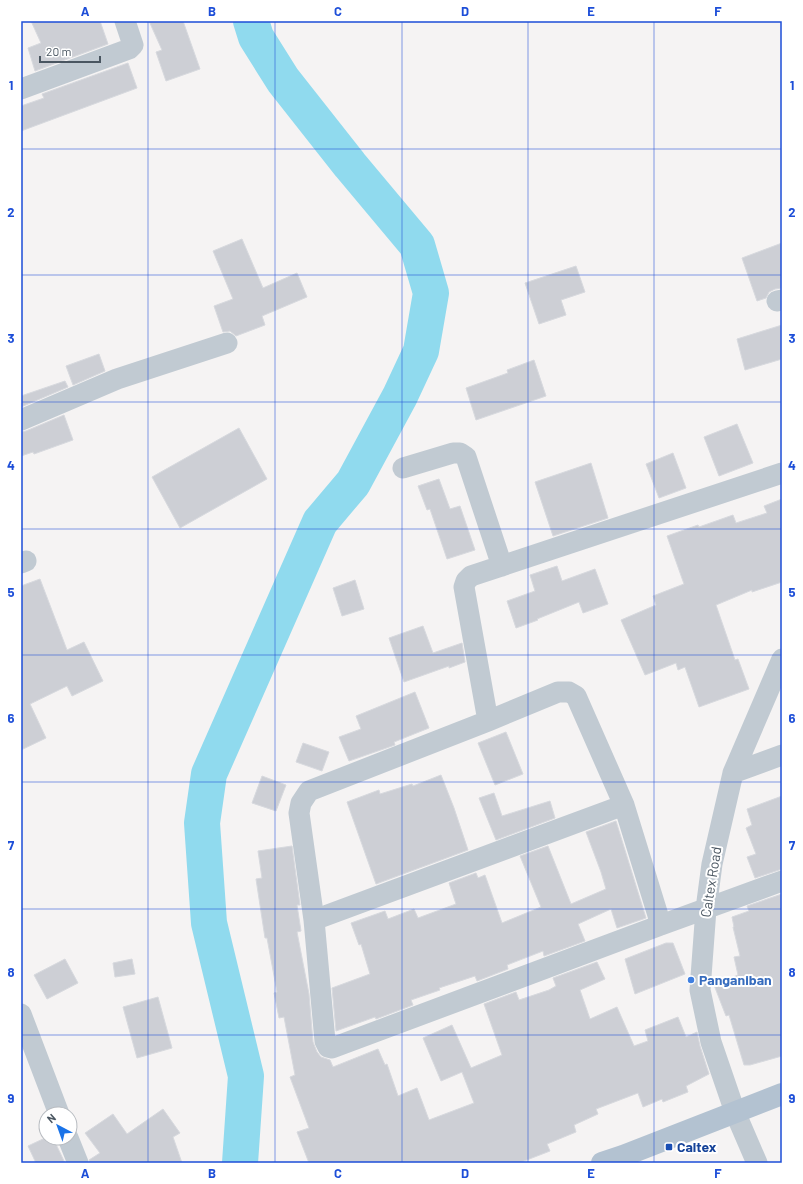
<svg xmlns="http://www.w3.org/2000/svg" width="803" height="1184" viewBox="0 0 803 1184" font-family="Barlow,sans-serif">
<rect width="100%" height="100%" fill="#f5f3f3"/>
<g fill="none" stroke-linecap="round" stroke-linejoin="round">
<path stroke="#90daee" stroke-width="36" d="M 240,1163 L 246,1076 L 209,923 L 202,823 L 209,774 L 320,522 L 353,483 L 400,396 L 421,351 L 431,293 L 417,245 L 350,165 L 283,80 L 256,37 L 251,21"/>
</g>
<path fill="#cdcfd5" stroke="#d7d9de" d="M 31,21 L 100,21 L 108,44 L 35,71 L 28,48 L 41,43 Z
M 149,21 L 183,21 L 200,69 L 166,81 L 156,52 L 162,50 Z
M 128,63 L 137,88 L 21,131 L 21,106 L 44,98 L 42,94 Z
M 242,239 L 263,288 L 297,273 L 307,297 L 262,316 L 265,325 L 236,336 L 230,331 L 223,332 L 214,306 L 233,299 L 213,251 Z
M 782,243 L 782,288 L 775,289 L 769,292 L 766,298 L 757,301 L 742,258 Z
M 576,266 L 585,292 L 561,300 L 566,315 L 539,324 L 525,283 Z
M 782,325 L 782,359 L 745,370 L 737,339 Z
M 99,354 L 105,371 L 73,385 L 66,366 Z
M 534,360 L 546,396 L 476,420 L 466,388 L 508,373 L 507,370 Z
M 65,381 L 68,387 L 21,407 L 21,396 Z
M 64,415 L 73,440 L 34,454 L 33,452 L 21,456 L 21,432 L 26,431 Z
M 737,424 L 753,463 L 719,476 L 704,437 Z
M 239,428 L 267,479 L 180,528 L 152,477 Z
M 673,453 L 686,488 L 659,498 L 646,464 Z
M 591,463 L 608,518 L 553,536 L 535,482 Z
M 439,479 L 450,509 L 460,506 L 475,550 L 447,559 L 430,509 L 427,510 L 418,486 Z
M 782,499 L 782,582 L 752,592 L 752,590 L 716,605 L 735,660 L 738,659 L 749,689 L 699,707 L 685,667 L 678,670 L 676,663 L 645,675 L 621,620 L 656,605 L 653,596 L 684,584 L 667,536 L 698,525 L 699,527 L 733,515 L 736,523 L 767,513 L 764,506 Z
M 557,566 L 562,581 L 595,569 L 608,604 L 583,613 L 579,602 L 537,619 L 538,620 L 516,628 L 507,601 L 535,591 L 530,575 Z
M 40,579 L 67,650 L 84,642 L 103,681 L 72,696 L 67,686 L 30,704 L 46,738 L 21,750 L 21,586 Z
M 355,580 L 364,609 L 342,616 L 333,588 Z
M 423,626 L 433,653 L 462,643 L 465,662 L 449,668 L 449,666 L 404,682 L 389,638 Z
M 415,692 L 429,728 L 394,742 L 395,745 L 349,761 L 339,737 L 361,729 L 356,716 Z
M 506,732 L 523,774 L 495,785 L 478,743 Z
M 303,743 L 329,752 L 322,771 L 296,762 Z
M 441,775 L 454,808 L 468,850 L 376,884 L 347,802 L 379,790 L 380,794 L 412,784 L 413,786 Z
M 262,776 L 286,785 L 276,811 L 252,803 Z
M 494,793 L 502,816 L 550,801 L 555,818 L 496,840 L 479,798 Z
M 782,796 L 782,869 L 755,878 L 747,857 L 756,854 L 746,828 L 752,825 L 747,809 Z
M 616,821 L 646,918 L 617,928 L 611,909 L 578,924 L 585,941 L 544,956 L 543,951 L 507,965 L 508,969 L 477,981 L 475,976 L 439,988 L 440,990 L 411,1000 L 413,1005 L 376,1019 L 375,1017 L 336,1031 L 332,988 L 370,974 L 361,944 L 359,945 L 351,923 L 385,911 L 388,919 L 414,909 L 418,918 L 456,904 L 449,883 L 476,873 L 478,878 L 485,875 L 502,923 L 541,907 L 520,856 L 548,846 L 571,904 L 606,889 L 601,872 L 586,832 Z
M 292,846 L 300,905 L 297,905 L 301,931 L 297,932 L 309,994 L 313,1042 L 317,1052 L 321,1057 L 330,1060 L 333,1067 L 378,1049 L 385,1065 L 387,1064 L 398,1096 L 417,1088 L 429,1120 L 474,1103 L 462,1072 L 441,1081 L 423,1038 L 452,1025 L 471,1068 L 502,1055 L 484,1004 L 516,992 L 519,1000 L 549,990 L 556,986 L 553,978 L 597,962 L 605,979 L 580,990 L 590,1019 L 617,1007 L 634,1046 L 648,1041 L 645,1030 L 678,1017 L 686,1037 L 697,1032 L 700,1046 L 709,1074 L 686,1086 L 688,1092 L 663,1102 L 662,1099 L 643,1107 L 638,1093 L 596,1109 L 598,1114 L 574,1125 L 576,1132 L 547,1144 L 550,1151 L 519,1163 L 309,1163 L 297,1132 L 309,1128 L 290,1077 L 295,1075 L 284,1017 L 279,1018 L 274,993 L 277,992 L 267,938 L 265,938 L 256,879 L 262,878 L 258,851 Z
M 782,894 L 782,1056 L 750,1065 L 744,1065 L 729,1015 L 726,1016 L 714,985 L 738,975 L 734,957 L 740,956 L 733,927 L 734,927 L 732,917 L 749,911 L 747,906 Z
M 666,943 L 673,943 L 685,974 L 635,994 L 625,959 Z
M 65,959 L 78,983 L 47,999 L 34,975 Z
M 132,959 L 135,974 L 115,977 L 113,963 Z
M 158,997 L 172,1048 L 137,1058 L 123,1007 Z
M 163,1109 L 180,1133 L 173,1137 L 182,1163 L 90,1163 L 89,1160 L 100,1153 L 85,1133 L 113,1114 L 127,1134 Z
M 45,1138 L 53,1138 L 65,1163 L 36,1163 L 28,1146 Z"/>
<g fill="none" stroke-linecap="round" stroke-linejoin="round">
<path stroke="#c1cad2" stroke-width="21" d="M 21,89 L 129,49 L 133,45 L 125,21
M 777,301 L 782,300
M 21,420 L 117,379 L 227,343
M 403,468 L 453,453 L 460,453 L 466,457 L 502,566
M 21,563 L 26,561
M 488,721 L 464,587 L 466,581 L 471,576 L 782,473
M 733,773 L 782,755
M 314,920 L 624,805
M 661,925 L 624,805 L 576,696 L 569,692 L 558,692 L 488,721 L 309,791 L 301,803 L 299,813 L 314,920 L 325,1041 L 328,1047 L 332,1048 L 661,925 L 782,881
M 21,1014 L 59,1114
M 68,1138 L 78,1163
M 757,1163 L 735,1112 L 711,1042 L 700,990 L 706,909 L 712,864 L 733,773 L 782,659"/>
<path stroke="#b3c2d1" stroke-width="22" d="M 602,1163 L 623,1156 L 782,1094"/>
</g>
<path fill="none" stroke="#1d4ed8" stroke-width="1" stroke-opacity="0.55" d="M 148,21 L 148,1163M 275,21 L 275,1163M 402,21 L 402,1163M 528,21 L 528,1163M 654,21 L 654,1163M 21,149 L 782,149M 21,275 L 782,275M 21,402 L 782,402M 21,529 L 782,529M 21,655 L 782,655M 21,782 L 782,782M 21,909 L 782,909M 21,1035 L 782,1035"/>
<circle fill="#3f7fe0" stroke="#fff" stroke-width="1.5" cx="691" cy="980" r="4"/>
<rect fill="#1a4fb4" stroke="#fff" stroke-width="1.5" x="665" y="1143" width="8" height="8" rx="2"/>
<g text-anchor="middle" stroke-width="4" stroke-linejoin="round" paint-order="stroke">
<g font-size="14" fill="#4a5661" stroke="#fff">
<text transform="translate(711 882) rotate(-81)" y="5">Caltex Road</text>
</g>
<g font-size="14" font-weight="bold" fill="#366cbe" stroke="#fff" text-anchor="start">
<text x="699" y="985">Panganiban</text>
</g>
<g font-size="14" font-weight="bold" fill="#164399" stroke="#fff" text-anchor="start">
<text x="677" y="1152">Caltex</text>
</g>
</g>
<rect width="803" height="1184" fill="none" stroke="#ffffff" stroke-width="44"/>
<g transform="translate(58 1126) rotate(319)"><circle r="19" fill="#ffffff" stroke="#b7bbc0"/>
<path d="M0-3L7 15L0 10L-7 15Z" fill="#1a73e8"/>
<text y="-6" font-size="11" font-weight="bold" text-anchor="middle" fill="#4a5661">N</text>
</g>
<path d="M40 56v6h60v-6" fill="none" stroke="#4a5661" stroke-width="2"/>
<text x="46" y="56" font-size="12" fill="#4a5661" stroke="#ffffff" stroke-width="3" paint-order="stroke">20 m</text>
<rect x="22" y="22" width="759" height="1140" fill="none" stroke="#1d4ed8" stroke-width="1.5"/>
<g font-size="13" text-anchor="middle" font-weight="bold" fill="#1d4ed8">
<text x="85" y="16">A</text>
<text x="212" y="16">B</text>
<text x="338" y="16">C</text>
<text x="465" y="16">D</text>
<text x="591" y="16">E</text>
<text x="718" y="16">F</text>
<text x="11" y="90">1</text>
<text x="792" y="90">1</text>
<text x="11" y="217">2</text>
<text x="792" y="217">2</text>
<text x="11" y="343">3</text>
<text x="792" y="343">3</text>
<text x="11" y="470">4</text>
<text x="792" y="470">4</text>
<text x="11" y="597">5</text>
<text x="792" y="597">5</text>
<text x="11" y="723">6</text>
<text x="792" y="723">6</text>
<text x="11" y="850">7</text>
<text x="792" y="850">7</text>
<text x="11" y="977">8</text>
<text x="792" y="977">8</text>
<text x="11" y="1103">9</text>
<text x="792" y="1103">9</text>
<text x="85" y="1178">A</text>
<text x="212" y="1178">B</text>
<text x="338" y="1178">C</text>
<text x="465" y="1178">D</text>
<text x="591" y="1178">E</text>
<text x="718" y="1178">F</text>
</g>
</svg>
